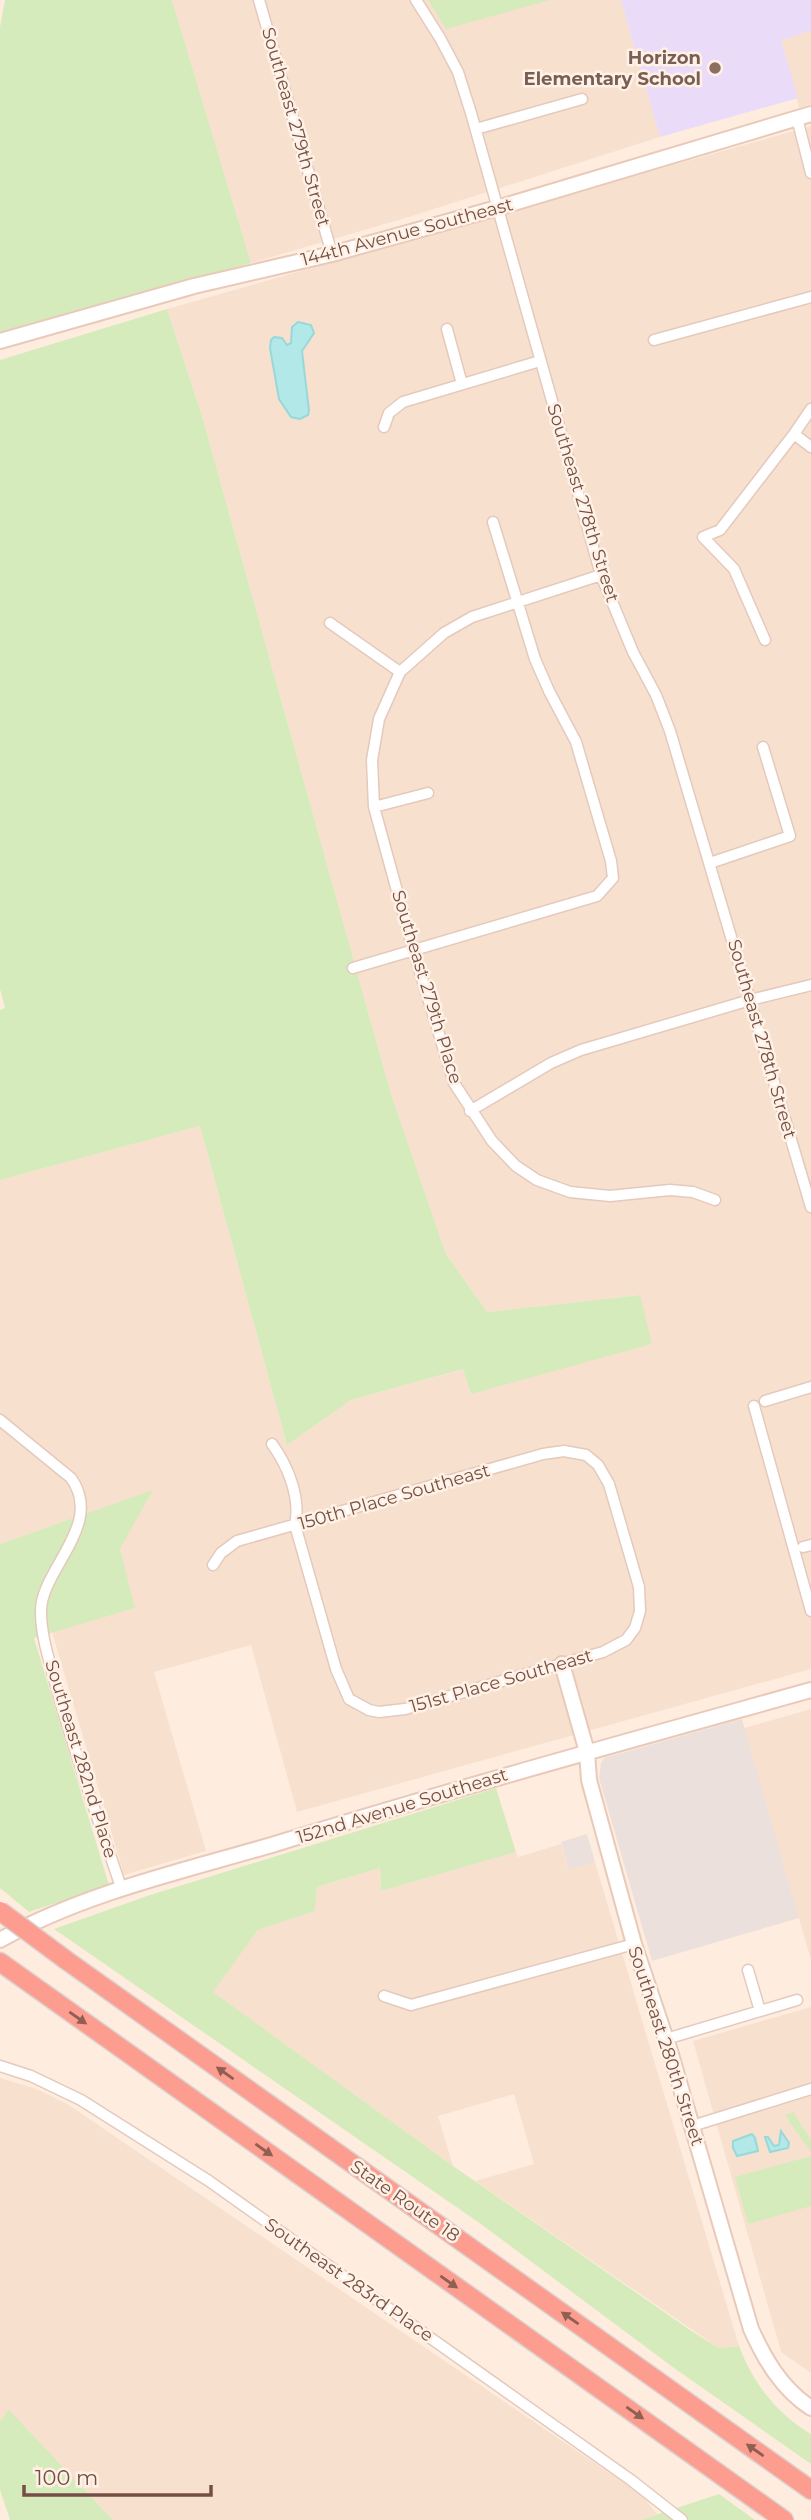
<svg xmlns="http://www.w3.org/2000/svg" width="811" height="2520" viewBox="0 0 811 2520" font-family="Montserrat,sans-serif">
<rect width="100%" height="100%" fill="#feedde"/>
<path fill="#f8e0cf" d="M 172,0 L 621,0 L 660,137 L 409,217 L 251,263 Z
M 811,31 L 811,104 L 799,108 L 781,39 Z
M 811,126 L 811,1669 L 297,1812 L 251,1645 L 154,1672 L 206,1851 L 124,1875 L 52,1632 L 134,1608 L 119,1549 L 152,1491 L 0,1544 L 0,1180 L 200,1126 L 287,1445 L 351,1400 L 464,1369 L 471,1394 L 640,1295 L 487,1312 L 446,1254 L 391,1094 L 202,416 L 167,309 Z
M 811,1709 L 811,1960 L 744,1728 Z
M 561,1844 L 569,1870 L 595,1862 L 739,2346 L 719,2348 L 475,2181 L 534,2164 L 514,2094 L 438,2116 L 453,2166 L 212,1992 L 258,1930 L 315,1911 L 317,1887 L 380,1868 L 381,1891 L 516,1852 L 518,1857 Z
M 811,2007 L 811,2373 L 781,2352 L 693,2041 Z
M 0,2078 L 37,2089 L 69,2105 L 643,2496 L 657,2514 L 640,2520 L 113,2520 L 9,2411 L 0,2421 Z"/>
<path fill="#ebe0db" d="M 742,1719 L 799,1918 L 652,1961 L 599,1778 L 601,1763 L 604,1758 Z
M 587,1834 L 595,1862 L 569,1870 L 561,1842 Z"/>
<path fill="#eadbf9" d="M 621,0 L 811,0 L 811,31 L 781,40 L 798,98 L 660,137 Z"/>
<path fill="#d6ebbc" d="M 5,0 L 172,0 L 251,263 L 0,335 L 0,27 Z
M 428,0 L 550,0 L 446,29 Z
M 167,309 L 202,416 L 391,1094 L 446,1254 L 487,1312 L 640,1295 L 652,1344 L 471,1394 L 463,1369 L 351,1400 L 287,1445 L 200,1126 L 0,1180 L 0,1010 L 5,1008 L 0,989 L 0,360 Z
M 153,1490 L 120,1549 L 135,1608 L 34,1638 L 109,1885 L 29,1912 L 0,1888 L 0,1544 Z
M 496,1788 L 516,1852 L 381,1891 L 380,1868 L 317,1887 L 315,1911 L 258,1930 L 213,1992 L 453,2166 L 693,2332 L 719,2348 L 739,2346 C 753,2383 777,2414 811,2434 L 811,2464 L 674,2368 L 478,2222 L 54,1929 L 147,1896 Z
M 793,2112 L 811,2140 L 811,2153 L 785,2115 Z
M 811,2156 L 811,2206 L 748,2224 L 735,2177 Z
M 9,2410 L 113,2520 L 10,2520 L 0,2490 L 0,2421 Z
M 719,2494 L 755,2520 L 640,2520 Z"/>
<path fill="#b2e8e8" stroke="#97d9da" stroke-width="2" d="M 298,322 L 311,325 L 314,333 L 302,351 L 309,411 L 308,415 L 300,419 L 291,417 L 279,399 L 270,348 L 271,340 L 274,337 L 282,338 L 287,345 L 291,343 L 292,327 Z
M 781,2131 L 789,2143 L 788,2148 L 770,2152 L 765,2137 L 768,2137 L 774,2146 L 779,2145 Z
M 752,2134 L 755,2138 L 758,2151 L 737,2156 L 733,2148 L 733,2141 Z"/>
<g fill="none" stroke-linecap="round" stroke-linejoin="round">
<defs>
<path id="street" d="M 259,0 L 332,254
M 416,0 L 440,38 L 458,72 L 471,113 L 601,575 L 633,652 L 656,695 L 670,731 L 811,1207
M 797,118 L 811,173
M 476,129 L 582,99
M 447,329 L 462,384
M 654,340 L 811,297
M 811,409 L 794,434 L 811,447
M 384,427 L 389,413 L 403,402 L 540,361
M 601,575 L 472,617 L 444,633 L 400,672 L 379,719 L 372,760 L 374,807 L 413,949 L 454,1083 L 492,1141 L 516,1166 L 537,1180 L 570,1192 L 610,1196 L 670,1190 L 693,1192 L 715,1200
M 330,623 L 400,672
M 765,640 L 734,569 L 703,537 L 720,530 L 794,434
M 374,807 L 428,793
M 710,863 L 790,836 L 763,747
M 353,968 L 597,896 L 613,878 L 611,861 L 576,742 L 549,691 L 535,659 L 493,522
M 470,1111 L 551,1063 L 581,1050 L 750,1000 L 811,985
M 765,1401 L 811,1387
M 754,1406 L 811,1611
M 0,1420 L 71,1478 C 105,1525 40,1570 41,1612 C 41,1637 50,1662 56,1686 C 75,1755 99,1822 122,1890
M 803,1547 L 811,1545
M 213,1565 L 221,1553 L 237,1541 L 543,1454 L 564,1451 L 586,1455 L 598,1465 L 609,1484 L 639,1587 L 640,1611 L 635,1628 L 626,1640 L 603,1652 L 405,1709 L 379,1712 L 369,1710 L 349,1699 L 336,1669 L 295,1525 C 301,1498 288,1466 272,1444
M 748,1970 L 760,2011
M 384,1996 L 411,2005 L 634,1944
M 666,2039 L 797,2000
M 0,2066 L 31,2076 L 81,2100 L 209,2181 L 631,2480 L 682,2520
M 692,2126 L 811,2089"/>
<path id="secondary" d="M 0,341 L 194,286 L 332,254 L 497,208 L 811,114
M 562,1664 L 587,1752 L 589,1780 L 634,1944 L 670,2051 L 751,2329 C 765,2360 782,2389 811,2408
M 0,1940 C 84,1893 183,1871 275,1844 C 453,1789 632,1740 811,1690"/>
<path id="highway" d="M 66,1960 L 811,2490
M 0,1962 L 784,2520"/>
</defs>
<use href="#street" stroke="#e4c9bd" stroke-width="13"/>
<use href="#secondary" stroke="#e9c9b9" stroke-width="18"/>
<use href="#highway" stroke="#dbd1cf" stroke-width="21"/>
<use href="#street" stroke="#fff" stroke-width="10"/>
<use href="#secondary" stroke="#fff" stroke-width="14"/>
<use href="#highway" stroke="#fc9d90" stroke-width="18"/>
<defs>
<path id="highway-bridge" d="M 0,1911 L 66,1960"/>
</defs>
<use href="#highway-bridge" stroke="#dbd1cf" stroke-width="21" stroke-linecap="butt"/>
<use href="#highway-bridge" stroke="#fc9d90" stroke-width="18"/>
</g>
<defs><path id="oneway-solid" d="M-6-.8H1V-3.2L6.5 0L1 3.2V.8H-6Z" transform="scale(1.75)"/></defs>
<g fill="#905f54">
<use href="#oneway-solid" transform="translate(78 2018) rotate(35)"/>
<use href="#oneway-solid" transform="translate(225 2073) rotate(-145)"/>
<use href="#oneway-solid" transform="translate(264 2150) rotate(35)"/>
<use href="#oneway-solid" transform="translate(449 2282) rotate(35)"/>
<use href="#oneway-solid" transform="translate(570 2318) rotate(-145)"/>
<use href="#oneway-solid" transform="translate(635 2413) rotate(35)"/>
<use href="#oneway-solid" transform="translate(755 2450) rotate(-145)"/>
</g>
<circle fill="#8d6e63" stroke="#fff1e5" stroke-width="2.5" cx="715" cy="68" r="7"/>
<g text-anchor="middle" stroke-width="5" stroke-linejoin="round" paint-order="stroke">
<g font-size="18" font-weight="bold" fill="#785e54" stroke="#fff1e5" text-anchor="end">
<text x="701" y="64">Horizon<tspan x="701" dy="21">Elementary School</tspan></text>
</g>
<g font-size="18" fill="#754f45" stroke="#fff1e5">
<text transform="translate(296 127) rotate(74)" y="6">Southeast 279th Street</text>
<text transform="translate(407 232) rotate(-15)" y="6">144th Avenue Southeast</text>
<text transform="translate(583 503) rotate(73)" y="6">Southeast 278th Street</text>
<text transform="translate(427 987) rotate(73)" y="6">Southeast 279th Place</text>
<text transform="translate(762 1039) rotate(74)" y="6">Southeast 278th Street</text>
<text transform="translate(394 1497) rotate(-16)" y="6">150th Place Southeast</text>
<text transform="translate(501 1681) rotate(-16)" y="6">151st Place Southeast</text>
<text transform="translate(81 1759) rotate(73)" y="6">Southeast 282nd Place</text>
<text transform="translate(402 1806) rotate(-17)" y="6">152nd Avenue Southeast</text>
<text transform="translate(666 2046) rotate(72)" y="6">Southeast 280th Street</text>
<text transform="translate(405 2201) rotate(35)" y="6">State Route 18</text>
<text transform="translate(349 2280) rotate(35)" y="6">Southeast 283rd Place</text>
</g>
</g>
<path d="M24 2485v10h187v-10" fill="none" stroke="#754f45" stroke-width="3.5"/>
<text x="35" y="2485" font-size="21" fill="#754f45" stroke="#fff1e5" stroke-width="5" paint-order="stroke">100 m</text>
</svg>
